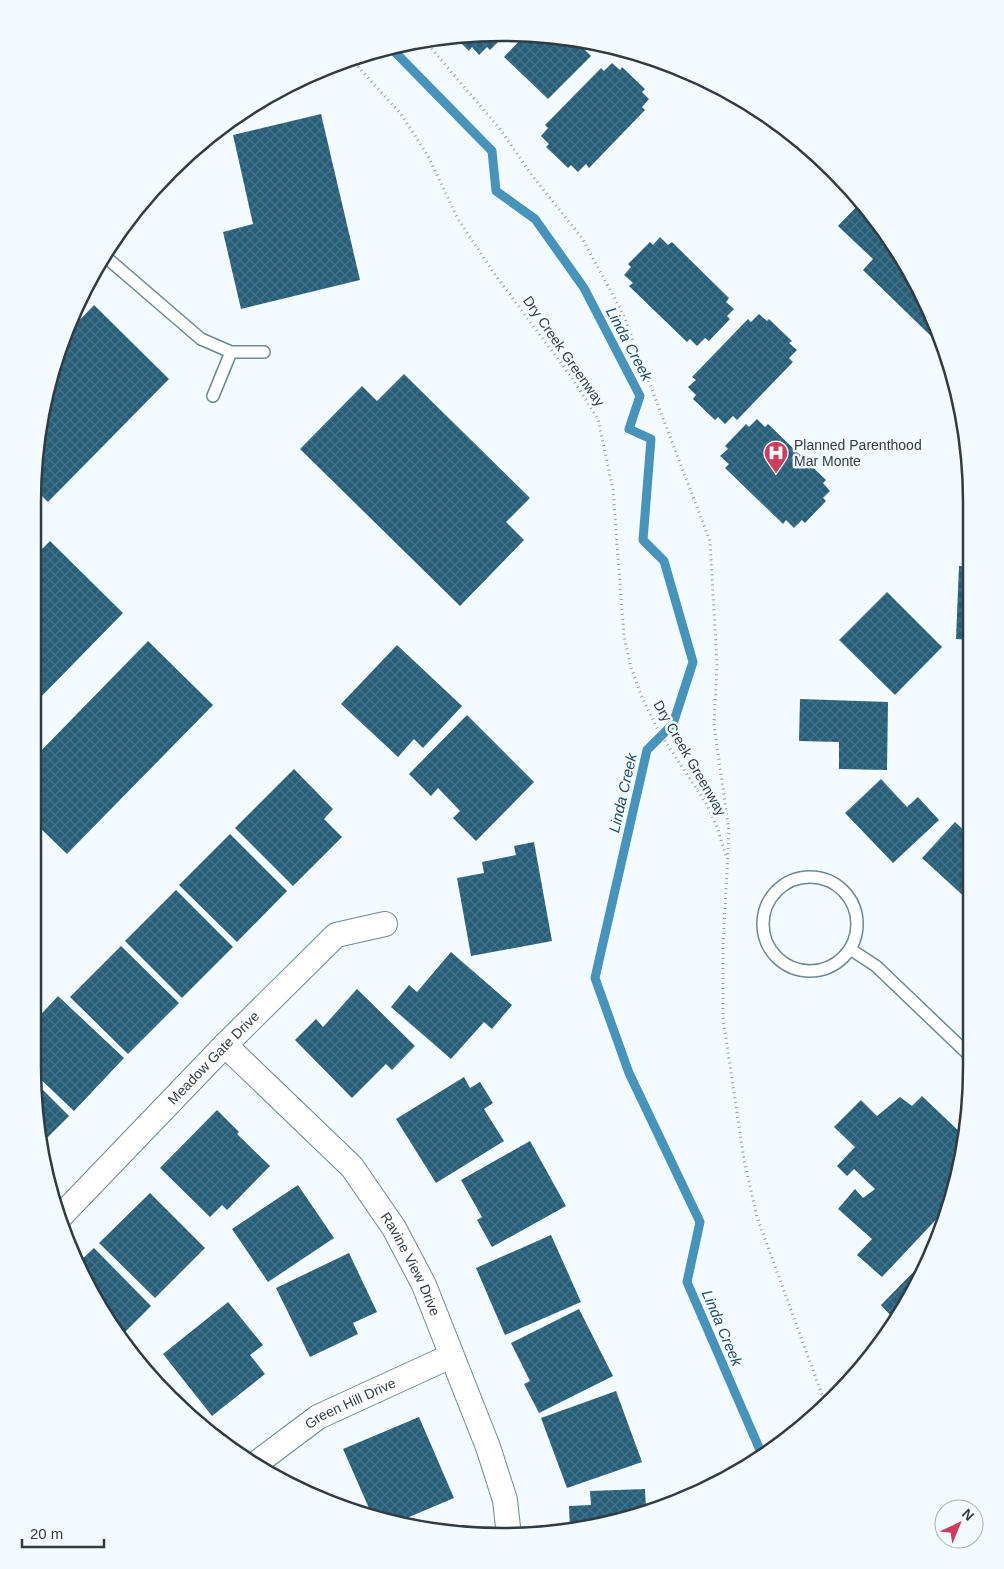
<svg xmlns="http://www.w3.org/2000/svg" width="1004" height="1569" viewBox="0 0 1004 1569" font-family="Arial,sans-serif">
<defs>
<pattern id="building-cross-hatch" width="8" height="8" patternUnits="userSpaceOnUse" patternTransform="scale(1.25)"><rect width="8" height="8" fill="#275f7a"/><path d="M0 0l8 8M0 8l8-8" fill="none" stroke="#467389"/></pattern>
</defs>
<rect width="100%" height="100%" fill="#f4fbff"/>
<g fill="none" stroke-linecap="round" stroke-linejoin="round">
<path stroke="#4694bb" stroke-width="9" d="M 390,47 L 492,151 L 496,191 L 535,219 L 584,288 L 640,396 L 629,429 L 651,439 L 643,540 L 664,561 L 693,662 L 673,724 L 647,750 L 595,978 L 629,1073 L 700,1222 L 687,1282 L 763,1457"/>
</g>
<path fill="url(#building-cross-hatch)" d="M 471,34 L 505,35 L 490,50 L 487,47 L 479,55 L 472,47 L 469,51 L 454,36 Z
M 525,35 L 574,39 L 591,56 L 548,99 L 504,57 Z
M 612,63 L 620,70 L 622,67 L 645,89 L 642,92 L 649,99 L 642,107 L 645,110 L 589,168 L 586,164 L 578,172 L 571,165 L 568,168 L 546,147 L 549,144 L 541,136 L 548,128 L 545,125 L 601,68 L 604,71 Z
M 321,114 L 360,280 L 241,309 L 223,232 L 253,224 L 233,135 Z
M 861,202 L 874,216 L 923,294 L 939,336 L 935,340 L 863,270 L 873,259 L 838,226 Z
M 660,237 L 668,245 L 672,242 L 729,298 L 726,302 L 734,309 L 727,316 L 730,319 L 709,341 L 705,338 L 697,346 L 690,339 L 687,342 L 629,286 L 633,283 L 624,275 L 631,267 L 628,264 L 650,242 L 653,245 Z
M 94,305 L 169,379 L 48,502 L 36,490 L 37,440 L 65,335 Z
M 759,314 L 767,321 L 769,319 L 792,341 L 789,343 L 797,350 L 789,358 L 793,362 L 737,420 L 733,416 L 725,424 L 718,417 L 715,420 L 693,399 L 696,395 L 688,387 L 696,380 L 692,377 L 748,319 L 751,322 Z
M 404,374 L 530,498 L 506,522 L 524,540 L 460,606 L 300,449 L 362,386 L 377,401 Z
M 757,419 L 765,427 L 768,424 L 826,480 L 823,483 L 830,491 L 823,498 L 826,501 L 805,523 L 802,520 L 794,528 L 786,520 L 783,524 L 725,468 L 729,464 L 720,456 L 728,449 L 725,446 L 746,424 L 749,427 Z
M 50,541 L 123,613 L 35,703 L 36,555 Z
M 959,566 L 970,567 L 970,640 L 956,639 Z
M 887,592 L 942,647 L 895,695 L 839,640 Z
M 148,641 L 213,705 L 67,854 L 34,822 L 35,757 Z
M 397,645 L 462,706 L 423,748 L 414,739 L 398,757 L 341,704 Z
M 800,699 L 888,702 L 887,770 L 839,769 L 839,742 L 799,741 Z
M 467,715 L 534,782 L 476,841 L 453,818 L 460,811 L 438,788 L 431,796 L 409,774 Z
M 294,769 L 333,809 L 324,819 L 342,837 L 293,886 L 235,828 Z
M 881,779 L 907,807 L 918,797 L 939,820 L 893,863 L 845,813 Z
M 955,822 L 969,835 L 969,901 L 922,858 Z
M 230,834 L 287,891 L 237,942 L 179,885 Z
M 534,842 L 552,941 L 471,956 L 457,878 L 484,873 L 482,862 L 516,855 L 514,846 Z
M 176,890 L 233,947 L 182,998 L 125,941 Z
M 121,946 L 179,1003 L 128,1054 L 70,997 Z
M 451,952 L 512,1005 L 492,1029 L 484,1022 L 451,1059 L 391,1007 L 409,985 L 417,992 Z
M 357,989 L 415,1046 L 392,1070 L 386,1064 L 352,1098 L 295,1040 L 316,1019 L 323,1027 Z
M 58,996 L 124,1058 L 74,1111 L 33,1072 L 32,1067 L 33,1023 Z
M 464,1077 L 470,1088 L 480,1082 L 493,1103 L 484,1109 L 504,1141 L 436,1183 L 396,1119 Z
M 35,1082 L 69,1116 L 45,1140 Z
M 922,1096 L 965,1137 L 959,1143 L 961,1154 L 946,1209 L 882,1277 L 857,1255 L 872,1239 L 838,1209 L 855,1189 L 863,1198 L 875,1189 L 854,1169 L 847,1176 L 837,1166 L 855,1147 L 834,1127 L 861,1100 L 877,1116 L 900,1097 L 912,1106 Z
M 217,1110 L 239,1132 L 237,1134 L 270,1166 L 227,1210 L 222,1205 L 210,1217 L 160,1168 Z
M 530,1141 L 566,1206 L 492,1247 L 477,1220 L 482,1217 L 461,1180 Z
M 298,1185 L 334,1238 L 268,1282 L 232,1229 Z
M 150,1193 L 205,1248 L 155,1298 L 99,1243 Z
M 551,1235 L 581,1302 L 505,1335 L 476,1268 Z
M 94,1248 L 151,1306 L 120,1337 L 112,1328 L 79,1262 Z
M 349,1253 L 377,1312 L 353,1323 L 358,1334 L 310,1357 L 276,1288 Z
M 929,1256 L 930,1256 L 892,1317 L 881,1305 Z
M 228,1302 L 263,1345 L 250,1355 L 265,1374 L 212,1416 L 163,1354 Z
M 579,1309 L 613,1376 L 539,1413 L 524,1384 L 530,1381 L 511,1343 Z
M 616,1391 L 642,1462 L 567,1488 L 541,1418 Z
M 174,1392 L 206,1423 L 203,1426 L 173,1393 Z
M 419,1417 L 454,1498 L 402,1520 L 372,1515 L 343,1449 Z
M 645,1489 L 646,1510 L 624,1520 L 570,1528 L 569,1506 L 591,1505 L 590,1491 Z"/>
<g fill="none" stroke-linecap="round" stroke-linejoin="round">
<defs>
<path id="lane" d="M 108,259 L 201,339 L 231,352 L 264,352
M 213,396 L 231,352
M763 924a47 47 0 1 1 94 0a47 47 0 1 1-94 0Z
M 850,949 L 876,966 L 968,1054"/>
<g id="street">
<path id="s1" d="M 225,1045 L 352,1167 L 394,1228 L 424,1285 L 488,1447 L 505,1500 L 509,1536"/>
<path id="s2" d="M 58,1219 L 225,1045 L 336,935 L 385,924"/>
<path id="s3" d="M 258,1462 L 318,1417 L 451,1356"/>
</g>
</defs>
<use href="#lane" stroke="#69889a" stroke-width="14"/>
<use href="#street" stroke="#69889a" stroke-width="26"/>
<path stroke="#929ca2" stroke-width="3" stroke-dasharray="1 4" stroke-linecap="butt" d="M 425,41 L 500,129 L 531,174 L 582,238 L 623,314 L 710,541 L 717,665 L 714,724 L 729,832 L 723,946 L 723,1018 L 744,1160 L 757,1217 L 825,1403
M 351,59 L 401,114 L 428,156 L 458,219 L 496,276 L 572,378 L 598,419 L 613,490 L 624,636 L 631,667 L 641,695 L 659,732 L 706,803 L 717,827 L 726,856"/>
<use href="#lane" stroke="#fff" stroke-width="11"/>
<use href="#street" stroke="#fff" stroke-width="24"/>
</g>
<defs>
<symbol id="hospital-pin" viewBox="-11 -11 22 30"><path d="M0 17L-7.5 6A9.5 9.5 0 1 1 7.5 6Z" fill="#cd3d5d" stroke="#f4fbff"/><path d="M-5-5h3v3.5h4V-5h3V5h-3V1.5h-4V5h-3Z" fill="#fff"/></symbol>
</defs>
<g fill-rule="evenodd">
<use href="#hospital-pin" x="762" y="439" width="28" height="38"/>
</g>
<g text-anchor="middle" stroke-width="5" stroke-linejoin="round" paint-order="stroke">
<g font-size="14" fill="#2f3c44" stroke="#f4fbff">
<text transform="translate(564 351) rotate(55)" y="5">Dry Creek Greenway</text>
<text transform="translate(690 758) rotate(60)" y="5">Dry Creek Greenway</text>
<text dy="5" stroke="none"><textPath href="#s2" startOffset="224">Meadow Gate Drive</textPath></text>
<text dy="5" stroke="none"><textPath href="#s1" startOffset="290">Ravine View Drive</textPath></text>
<text dy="5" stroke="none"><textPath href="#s3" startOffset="110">Green Hill Drive</textPath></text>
</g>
<g font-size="14" fill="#2f3c44" stroke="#f4fbff" text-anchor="start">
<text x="794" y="450">Planned Parenthood<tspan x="794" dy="16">Mar Monte</tspan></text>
</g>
<g font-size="15" font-style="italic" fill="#224e64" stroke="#f4fbff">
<text transform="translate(629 344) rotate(62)" y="5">Linda Creek</text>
<text transform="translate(623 793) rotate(-77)" y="5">Linda Creek</text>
<text transform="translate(722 1328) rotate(67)" y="5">Linda Creek</text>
</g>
</g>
<path d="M0 0H1004V1569H0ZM502 41H502A461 461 0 0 1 963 502V1067A461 461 0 0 1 502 1528H502A461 461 0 0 1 41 1067V502A461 461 0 0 1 502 41Z" fill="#f4fbff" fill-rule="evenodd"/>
<path fill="none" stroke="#2f3c44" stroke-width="2.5" d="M502 41H502A461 461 0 0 1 963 502V1067A461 461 0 0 1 502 1528H502A461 461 0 0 1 41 1067V502A461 461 0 0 1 502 41Z"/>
<g transform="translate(959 1524) rotate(44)"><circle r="24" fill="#f4fbff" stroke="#a5afb4"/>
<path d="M0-4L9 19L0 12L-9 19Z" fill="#cd3d5d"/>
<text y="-8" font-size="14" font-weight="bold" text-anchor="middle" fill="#2f3c44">N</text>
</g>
<path d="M22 1539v8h82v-8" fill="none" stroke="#2f3c44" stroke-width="2.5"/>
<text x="30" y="1539" font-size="15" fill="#2f3c44" stroke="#f4fbff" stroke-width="4" paint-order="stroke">20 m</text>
</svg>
